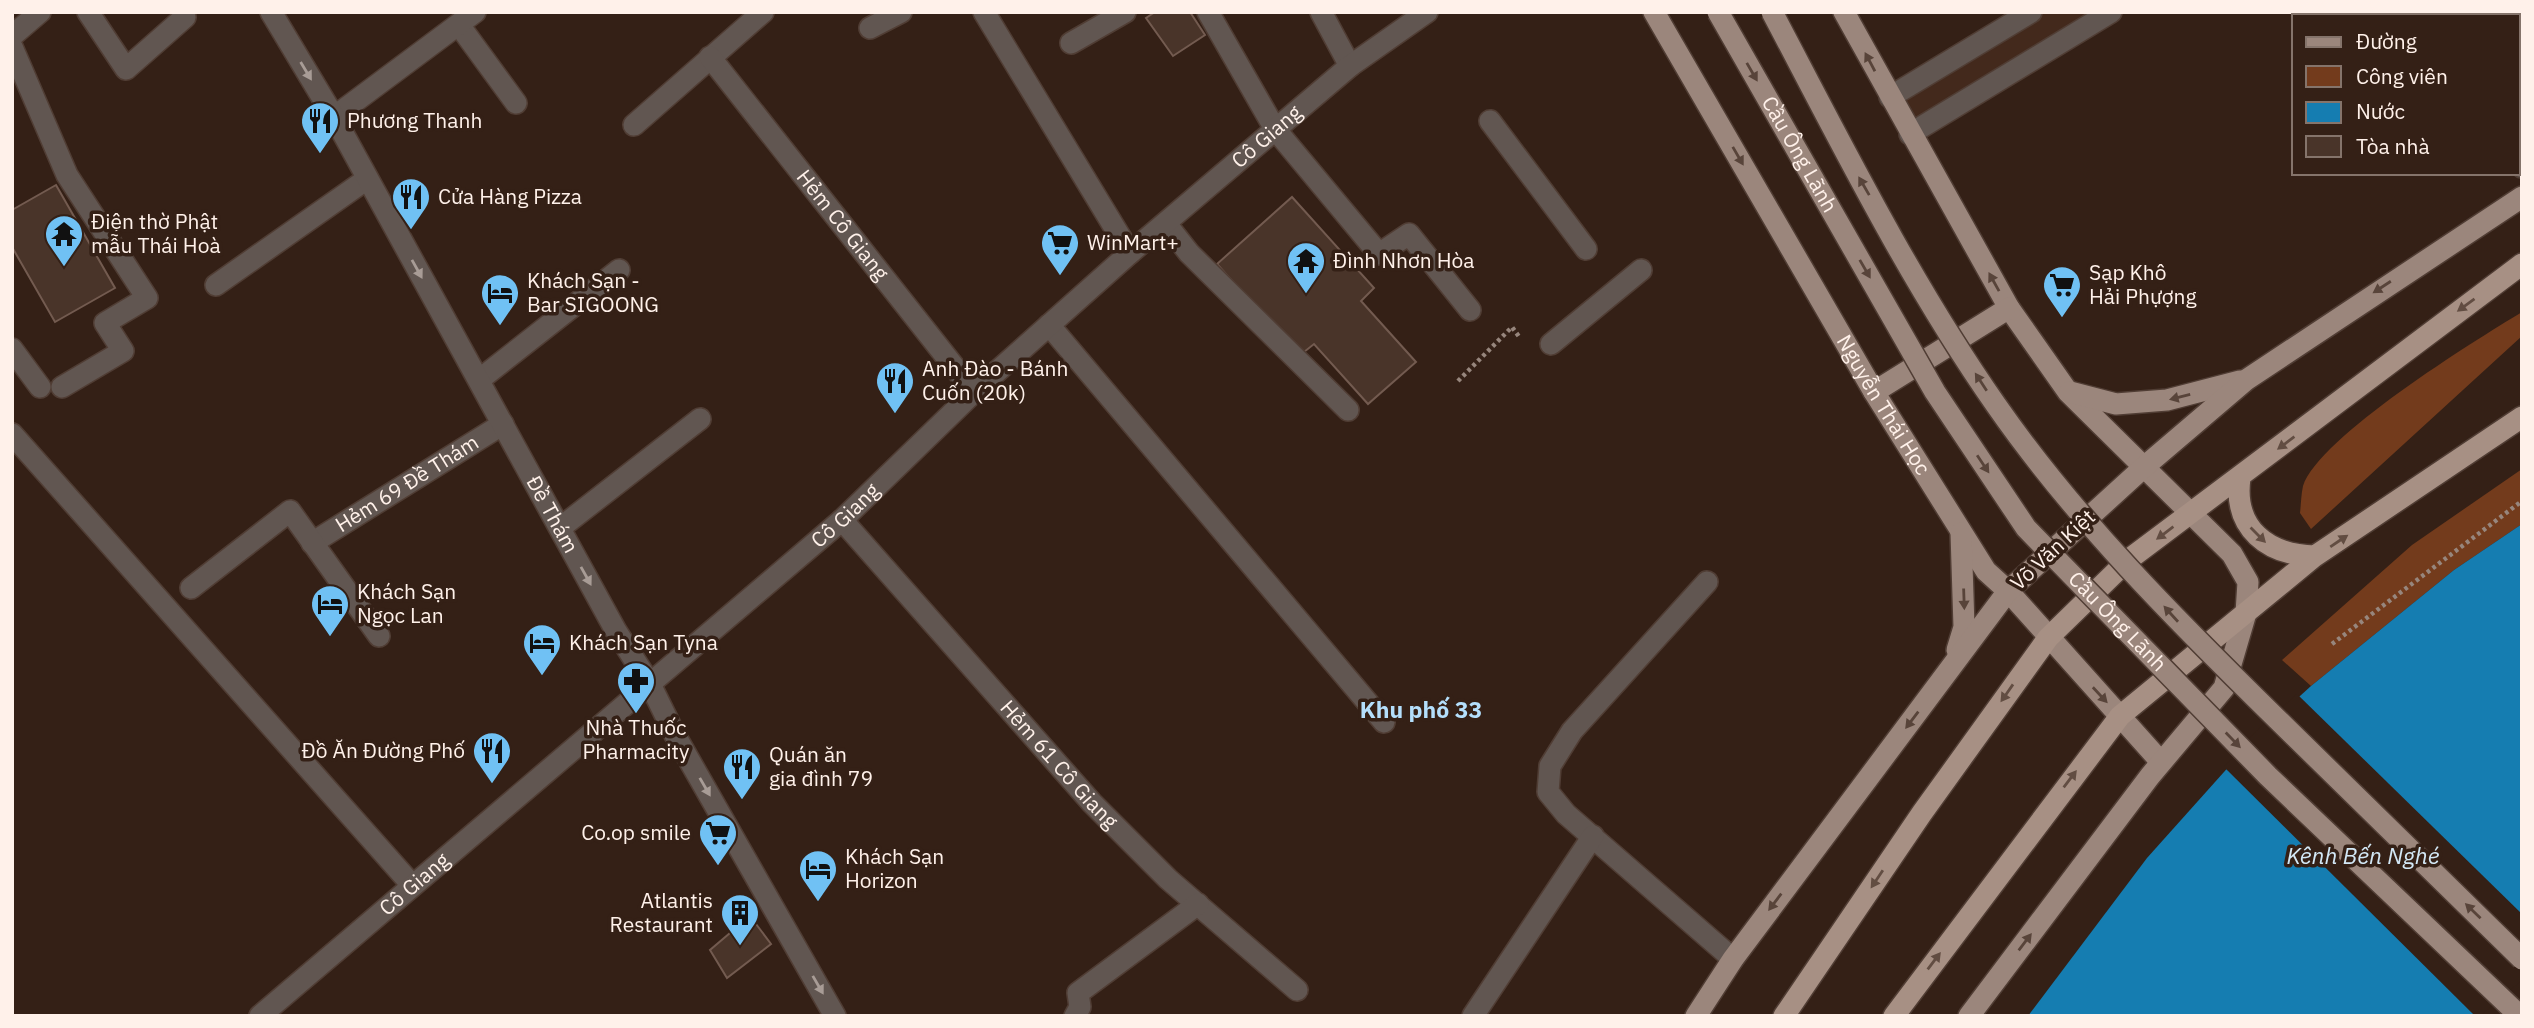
<svg xmlns="http://www.w3.org/2000/svg" width="2534" height="1028" viewBox="0 0 2534 1028" font-family="'IBM Plex Sans',sans-serif">
<rect width="100%" height="100%" fill="#342016"/>
<path fill="#43291c" d="M 2039,12 L 2103,12 L 1916,124 L 1899,96 Z"/>
<path fill="#733b1c" d="M 2522,312 L 2522,336 L 2311,529 L 2300,513 C 2301,505 2301,495 2303,486 C 2319,437 2474,341 2522,312 Z
M 2522,469 L 2522,524 L 2454,570 L 2311,686 L 2282,660 L 2412,545 Z"/>
<path fill="#157db1" d="M 2522,524 L 2522,975 L 2474,1016 L 2028,1016 L 2147,858 L 2258,734 L 2311,686 L 2454,570 Z"/>
<path fill="#342016" d="M 2297,694 L 2522,914 L 2522,980 L 2480,1016 L 2475,1016 L 2224,767 L 2256,731 Z"/>
<path fill="#493429" stroke="#735b50" stroke-width="2" d="M 1155,12 L 1190,12 L 1205,35 L 1173,56 L 1146,18 Z
M 56,185 L 115,288 L 55,322 L 12,247 L 12,210 Z
M 1292,197 L 1374,288 L 1361,301 L 1416,362 L 1368,404 L 1314,344 L 1299,356 L 1217,264 Z
M 750,916 L 771,944 L 727,978 L 710,950 Z"/>
<g fill="none" stroke-linecap="round" stroke-linejoin="round">
<defs>
<g id="service">
<path d="M 88,12 L 126,69 L 185,17"/>
<path d="M 984,12 L 1130,253"/>
<path d="M 1208,12 L 1275,129 L 1379,254 L 1409,234 L 1470,310"/>
<path d="M 1321,12 L 1350,66"/>
<path d="M 2343,12 L 2345,16"/>
<path d="M 2423,12 L 2425,16"/>
<path d="M 2473,16 L 2479,12"/>
<path d="M 459,25 L 516,103"/>
<path d="M 870,28 L 901,12"/>
<path d="M 1071,43 L 1125,12"/>
<path d="M 334,117 L 475,12"/>
<path d="M 1490,121 L 1586,249"/>
<path d="M 634,125 L 763,12"/>
<path d="M 1910,134 L 2111,12"/>
<path d="M 2518,161 L 2522,167"/>
<path d="M 1167,225 L 1189,253 L 1348,410"/>
<path d="M 216,285 L 367,179"/>
<path d="M 1049,325 L 1384,722"/>
<path d="M 1551,344 L 1641,270"/>
<path d="M 479,380 L 619,270"/>
<path d="M 12,434 L 412,885"/>
<path id="s1" d="M 842,520 L 1092,803 L 1168,879 L 1297,990"/>
<path d="M 560,528 L 700,419"/>
<path id="s2" d="M 312,543 L 503,424"/>
<path d="M 1707,582 L 1572,731 L 1550,766 L 1548,792 L 1566,814 L 1733,959"/>
<path d="M 191,588 L 290,511 L 379,636"/>
<path d="M 1075,1016 L 1080,1007 L 1078,993 L 1198,904"/>
<path d="M 1473,1016 L 1593,836"/>
</g>
<g id="minor">
<path id="s3" d="M 271,12 L 334,117 L 616,631 L 650,684 L 676,737 L 835,1016"/>
<path d="M 12,36 L 40,12"/>
<path d="M 12,47 L 67,175 L 147,298 L 105,323 L 123,351 L 62,387"/>
<path id="s4" d="M 710,57 L 974,392"/>
<path d="M 1890,97 L 2031,12"/>
<path d="M 12,349 L 40,387"/>
<path id="s5" d="M 260,1016 L 842,520 L 974,392 L 1130,253 L 1350,66 L 1427,12"/>
</g>
<g id="primary">
<path id="s6" d="M 1654,12 L 1874,392 L 1986,571 L 2008,591 L 2161,762"/>
<path d="M 1844,12 L 2009,308 L 2068,392 L 2232,554 L 2248,582 L 2246,613 L 2224,688 L 2150,776 L 1969,1016"/>
<path d="M 1874,392 L 2009,308"/>
<path d="M 2070,392 L 2116,404 L 2167,400 L 2240,381"/>
<path d="M 1957,650 L 1964,627 L 1961,533"/>
<path d="M 1696,1016 L 1733,959 L 2008,591 L 2144,467 L 2246,380 L 2522,197"/>
</g>
<path id="trunk" d="M 2240,478 C 2233,529 2268,555 2315,556
M 1784,1016 L 1922,813 L 2048,638 L 2128,560 L 2522,264
M 1894,1016 L 2120,716 L 2315,556 L 2522,417"/>
</defs>
<use href="#service" stroke="#503d34" stroke-width="24"/>
<use href="#minor" stroke="#503d34" stroke-width="24"/>
<use href="#primary" stroke="#503d34" stroke-width="24"/>
<use href="#trunk" stroke="#503d34" stroke-width="24"/>
<path stroke="#97867d" stroke-width="4.5" stroke-dasharray="3.5 3.5" stroke-linecap="butt" d="M 1458,381 L 1512,327 L 1520,338
M 2332,644 L 2522,501"/>
<use href="#service" stroke="#615651" stroke-width="21"/>
<use href="#minor" stroke="#615651" stroke-width="21"/>
<use href="#primary" stroke="#9b867c" stroke-width="21"/>
<use href="#trunk" stroke="#a79084" stroke-width="21"/>
<defs>
<g id="primary-bridge">
<path id="s7" d="M 1718,12 L 1935,392 L 2026,528 L 2268,776 L 2520,1016"/>
<path d="M 1772,12 C 1842,145 1910,282 1996,405 C 2076,520 2177,621 2277,719 C 2359,799 2440,879 2522,959"/>
</g>
</defs>
<use href="#primary-bridge" stroke="#503d34" stroke-width="24" stroke-linecap="butt"/>
<use href="#primary-bridge" stroke="#9b867c" stroke-width="21"/>
</g>
<defs><path id="oneway-solid" d="M-6-.8H1V-3.2L6.5 0L1 3.2V.8H-6Z" transform="scale(1.75)"/></defs>
<g fill="#58443a">
<use href="#oneway-solid" transform="translate(1870 62) rotate(-118)"/>
<use href="#oneway-solid" transform="translate(1752 72) rotate(60)"/>
<use href="#oneway-solid" transform="translate(1738 156) rotate(60)"/>
<use href="#oneway-solid" transform="translate(1864 186) rotate(-120)"/>
<use href="#oneway-solid" transform="translate(1865 269) rotate(60)"/>
<use href="#oneway-solid" transform="translate(1994 282) rotate(-119)"/>
<use href="#oneway-solid" transform="translate(2382 287) rotate(147)"/>
<use href="#oneway-solid" transform="translate(1981 382) rotate(-123)"/>
<use href="#oneway-solid" transform="translate(2180 397) rotate(166)"/>
<use href="#oneway-solid" transform="translate(1983 464) rotate(56)"/>
<use href="#oneway-solid" transform="translate(1964 599) rotate(88)"/>
<use href="#oneway-solid" transform="translate(2171 614) rotate(-132)"/>
<use href="#oneway-solid" transform="translate(2100 695) rotate(47)"/>
<use href="#oneway-solid" transform="translate(1912 720) rotate(127)"/>
<use href="#oneway-solid" transform="translate(2233 740) rotate(46)"/>
<use href="#oneway-solid" transform="translate(1775 902) rotate(127)"/>
<use href="#oneway-solid" transform="translate(2473 911) rotate(-136)"/>
<use href="#oneway-solid" transform="translate(2025 942) rotate(-53)"/>
</g>
<g fill="#a89c96">
<use href="#oneway-solid" transform="translate(306 71) rotate(59)"/>
<use href="#oneway-solid" transform="translate(417 269) rotate(61)"/>
<use href="#oneway-solid" transform="translate(586 576) rotate(61)"/>
<use href="#oneway-solid" transform="translate(705 787) rotate(60)"/>
<use href="#oneway-solid" transform="translate(818 985) rotate(60)"/>
</g>
<g fill="#624d42">
<use href="#oneway-solid" transform="translate(2466 305) rotate(144)"/>
<use href="#oneway-solid" transform="translate(2286 443) rotate(143)"/>
<use href="#oneway-solid" transform="translate(2165 533) rotate(143)"/>
<use href="#oneway-solid" transform="translate(2258 535) rotate(45)"/>
<use href="#oneway-solid" transform="translate(2339 541) rotate(-34)"/>
<use href="#oneway-solid" transform="translate(2007 693) rotate(125)"/>
<use href="#oneway-solid" transform="translate(2070 779) rotate(-53)"/>
<use href="#oneway-solid" transform="translate(1877 879) rotate(124)"/>
<use href="#oneway-solid" transform="translate(1934 961) rotate(-53)"/>
</g>
<defs>
<symbol id="restaurant-pin" viewBox="-11 -11 22 30"><path d="M0 17L-7.5 6A9.5 9.5 0 1 1 7.5 6Z" fill="#70c1f4" stroke="#342016"/><path d="M-5-6h1v4h1v-4h1v4h1v-4h1v5L-1.5 .5V6h-2V.5L-5-1ZM5-6V6H3V1.5H1.5Q1.5-4 5-6Z" fill="#111"/></symbol>
<symbol id="temple-pin" viewBox="-11 -11 22 30"><path d="M0 17L-7.5 6A9.5 9.5 0 1 1 7.5 6Z" fill="#70c1f4" stroke="#342016"/><path d="M0-6L5-2H3V0L6.5 2.5H4V6H1.5V3h-3V6H-4V2.5H-6.5L-3 0V-2H-5Z" fill="#111"/></symbol>
<symbol id="supermarket-pin" viewBox="-11 -11 22 30"><path d="M0 17L-7.5 6A9.5 9.5 0 1 1 7.5 6Z" fill="#70c1f4" stroke="#342016"/><path d="M-6-5.5h2.5l.6 2H6L4.5 2H-2.5L-4.4-4H-6ZM-1.5 3.2a1.3 1.3 0 1 0 .1 0ZM3 3.2a1.3 1.3 0 1 0 .1 0Z" fill="#111"/></symbol>
<symbol id="hotel-pin" viewBox="-11 -11 22 30"><path d="M0 17L-7.5 6A9.5 9.5 0 1 1 7.5 6Z" fill="#70c1f4" stroke="#342016"/><path d="M-6-4.5h1.5V1H6V5H4.5V3h-9V5H-6ZM-4 0a1.8 1.8 0 1 1 3.6 0ZM.5 0V-2.5h3Q6-2.5 6 0Z" fill="#111"/></symbol>
<symbol id="pharmacy-pin" viewBox="-11 -11 22 30"><path d="M0 17L-7.5 6A9.5 9.5 0 1 1 7.5 6Z" fill="#70c1f4" stroke="#342016"/><path d="M-2-6h4v4h4v4h-4v4h-4v-4h-4v-4h4Z" fill="#111"/></symbol>
<symbol id="building-pin" viewBox="-11 -11 22 30"><path d="M0 17L-7.5 6A9.5 9.5 0 1 1 7.5 6Z" fill="#70c1f4" stroke="#342016"/><path d="M-4-6H4V6H1V3H-1V6H-4ZM-2.5-4.3h1.7v1.8h-1.7ZM.8-4.3h1.7v1.8H.8ZM-2.5-1h1.7V.8h-1.7ZM.8-1h1.7V.8H.8Z" fill="#111"/></symbol>
</defs>
<g fill-rule="evenodd">
<use href="#restaurant-pin" x="298" y="99" width="44" height="60"/>
<use href="#restaurant-pin" x="389" y="175" width="44" height="60"/>
<use href="#temple-pin" x="42" y="212" width="44" height="60"/>
<use href="#supermarket-pin" x="1038" y="221" width="44" height="60"/>
<use href="#temple-pin" x="1284" y="239" width="44" height="60"/>
<use href="#supermarket-pin" x="2040" y="263" width="44" height="60"/>
<use href="#hotel-pin" x="478" y="271" width="44" height="60"/>
<use href="#restaurant-pin" x="873" y="359" width="44" height="60"/>
<use href="#hotel-pin" x="308" y="582" width="44" height="60"/>
<use href="#hotel-pin" x="520" y="621" width="44" height="60"/>
<use href="#pharmacy-pin" x="614" y="659" width="44" height="60"/>
<use href="#restaurant-pin" x="470" y="729" width="44" height="60"/>
<use href="#restaurant-pin" x="720" y="745" width="44" height="60"/>
<use href="#supermarket-pin" x="696" y="811" width="44" height="60"/>
<use href="#hotel-pin" x="796" y="847" width="44" height="60"/>
<use href="#building-pin" x="718" y="891" width="44" height="60"/>
</g>
<g text-anchor="middle" stroke-width="7" stroke-linejoin="round" paint-order="stroke">
<g font-size="21" fill="#fff1ea" stroke="#342016" text-anchor="start">
<text x="347" y="128">Phương Thanh</text>
<text x="438" y="204">Cửa Hàng Pizza</text>
<text x="91" y="229">Điện thờ Phật<tspan x="91" dy="24">mẫu Thái Hoà</tspan></text>
<text x="1087" y="250">WinMart+</text>
<text x="1333" y="268">Đình Nhơn Hòa</text>
<text x="2089" y="280">Sạp Khô<tspan x="2089" dy="24">Hải Phựợng</tspan></text>
<text x="527" y="288">Khách Sạn -<tspan x="527" dy="24">Bar SIGOONG</tspan></text>
<text x="922" y="376">Anh Đào - Bánh<tspan x="922" dy="24">Cuốn (20k)</tspan></text>
<text x="357" y="599">Khách Sạn<tspan x="357" dy="24">Ngọc Lan</tspan></text>
<text x="569" y="650">Khách Sạn Tyna</text>
<text x="636" y="735" text-anchor="middle">Nhà Thuốc<tspan x="636" dy="24">Pharmacity</tspan></text>
<text x="465" y="758" text-anchor="end">Đồ Ăn Đường Phố</text>
<text x="769" y="762">Quán ăn<tspan x="769" dy="24">gia đình 79</tspan></text>
<text x="691" y="840" text-anchor="end">Co.op smile</text>
<text x="845" y="864">Khách Sạn<tspan x="845" dy="24">Horizon</tspan></text>
<text x="713" y="908" text-anchor="end">Atlantis<tspan x="713" dy="24">Restaurant</tspan></text>
</g>
<g font-size="21" fill="#fff1ea" stroke="#342016">
<text dy="7" stroke="none"><textPath href="#s5" startOffset="1337">Cô Giang</textPath></text>
<text dy="7" stroke="none"><textPath href="#s7" startOffset="164">Cầu Ông Lãnh</textPath></text>
<text dy="7" stroke="none"><textPath href="#s4" startOffset="214">Hẻm Cô Giang</textPath></text>
<text dy="7" stroke="none"><textPath href="#s6" startOffset="455">Nguyễn Thái Học</textPath></text>
<text dy="7" stroke="none"><textPath href="#s2" startOffset="112">Hẻm 69 Đề Thám</textPath></text>
<text dy="7" stroke="none"><textPath href="#s3" startOffset="576">Ðề Thám</textPath></text>
<text dy="7" stroke="none"><textPath href="#s5" startOffset="770">Cô Giang</textPath></text>
<text transform="translate(2053 550) rotate(-43)" y="7">Võ Văn Kiệt</text>
<text dy="7" stroke="none"><textPath href="#s7" startOffset="732">Cầu Ông Lãnh</textPath></text>
<text dy="7" stroke="none"><textPath href="#s1" startOffset="327">Hẻm 61 Cô Giang</textPath></text>
<text dy="7" stroke="none"><textPath href="#s5" startOffset="203">Cô Giang</textPath></text>
</g>
<g font-size="23" font-weight="bold" fill="#b4dffc" stroke="#342016">
<text x="1421" y="718">Khu phố 33</text>
</g>
<g font-size="23" font-style="italic" fill="#d3e8f6" stroke="#342016">
<text x="2363" y="864">Kênh Bến Nghé</text>
</g>
</g>
<rect width="2534" height="1028" fill="none" stroke="#fff1ea" stroke-width="28"/>
<rect x="2292" y="14" width="228" height="161" fill="#342016" stroke="#85746b" stroke-width="2"/>
<rect x="2306" y="37" width="35" height="10" fill="#9b867c" stroke="#85746b" stroke-width="2"/>
<text x="2356" y="49" font-size="21" fill="#fff1ea">Đường</text>
<rect x="2306" y="66" width="35" height="21" fill="#733b1c" stroke="#85746b" stroke-width="2"/>
<text x="2356" y="84" font-size="21" fill="#fff1ea">Công viên</text>
<rect x="2306" y="102" width="35" height="21" fill="#157db1" stroke="#85746b" stroke-width="2"/>
<text x="2356" y="119" font-size="21" fill="#fff1ea">Nước</text>
<rect x="2306" y="136" width="35" height="21" fill="#493429" stroke="#85746b" stroke-width="2"/>
<text x="2356" y="154" font-size="21" fill="#fff1ea">Tòa nhà</text>
</svg>
